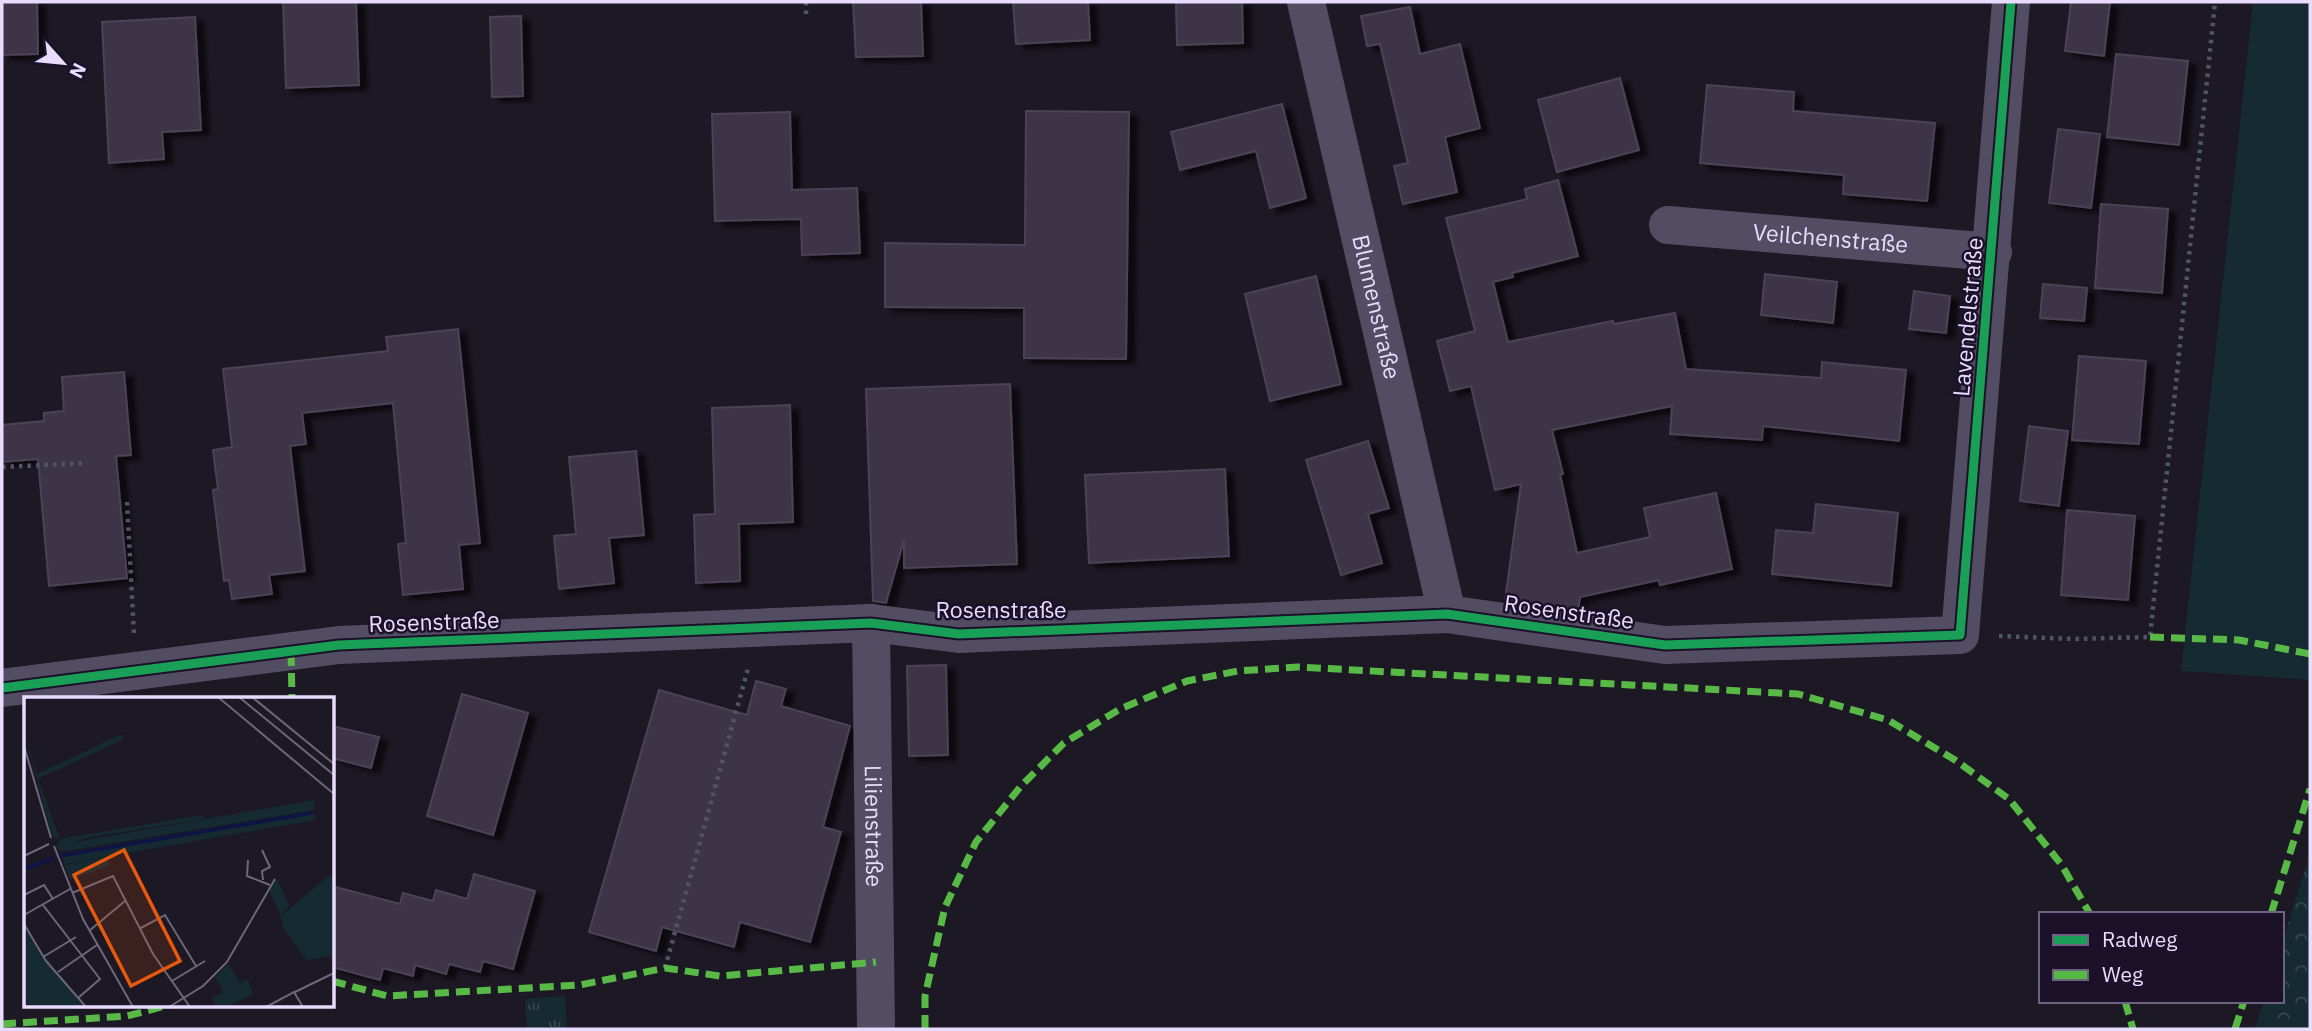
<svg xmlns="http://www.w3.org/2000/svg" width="2312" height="1031" viewBox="0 0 2312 1031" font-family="'IBM Plex Sans',sans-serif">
<defs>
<pattern id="forest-crowns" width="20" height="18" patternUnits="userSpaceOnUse" patternTransform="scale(1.75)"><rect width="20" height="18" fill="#162a32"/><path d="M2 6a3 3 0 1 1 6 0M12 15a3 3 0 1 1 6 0" fill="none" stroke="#384851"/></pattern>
<pattern id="park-tufts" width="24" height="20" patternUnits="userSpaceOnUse" patternTransform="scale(1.75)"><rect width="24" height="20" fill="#162a32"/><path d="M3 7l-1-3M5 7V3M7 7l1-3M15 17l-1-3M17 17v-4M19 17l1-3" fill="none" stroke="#384851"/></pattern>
<filter id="shadow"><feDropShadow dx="8" dy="4.5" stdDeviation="2" flood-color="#0009"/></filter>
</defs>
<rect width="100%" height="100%" fill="#1c1824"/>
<path fill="#162a32" d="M 2253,2 L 2310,2 L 2310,680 L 2181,671 Z"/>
<path fill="url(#forest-crowns)" d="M 2310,854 L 2310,1029 L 2255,1029 L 2264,1001 L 2282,1001 L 2282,943 Z"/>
<path fill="url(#park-tufts)" d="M 565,996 L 567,1029 L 527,1029 L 525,999 Z"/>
<path fill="#3c3546" stroke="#4b4357" stroke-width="2" filter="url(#shadow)" d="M 2,2 L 37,2 L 38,54 L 2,55 Z
M 283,2 L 356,2 L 359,85 L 286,88 Z
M 853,2 L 921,2 L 923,56 L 856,57 Z
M 1013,2 L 1088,2 L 1090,40 L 1016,44 Z
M 1176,2 L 1242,2 L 1243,43 L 1177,45 Z
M 2071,2 L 2110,2 L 2104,56 L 2065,51 Z
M 1410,7 L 1420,54 L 1460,44 L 1480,128 L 1445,137 L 1457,192 L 1403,204 L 1394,166 L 1408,163 L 1380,44 L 1367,46 L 1361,16 Z
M 521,16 L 523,96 L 492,97 L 490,17 Z
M 195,17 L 201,130 L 162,132 L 164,159 L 109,163 L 102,22 Z
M 2116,54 L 2188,61 L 2179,145 L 2107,137 Z
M 1620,78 L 1639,150 L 1557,172 L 1538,100 Z
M 1707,85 L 1794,92 L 1793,111 L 1935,123 L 1927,201 L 1843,194 L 1844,175 L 1700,163 Z
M 1282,104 L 1306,198 L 1270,208 L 1256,151 L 1180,170 L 1171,132 Z
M 1026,111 L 1129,112 L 1126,359 L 1024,358 L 1024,308 L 885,307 L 885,243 L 1025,245 Z
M 790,112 L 792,190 L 857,188 L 860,253 L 802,255 L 801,219 L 715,221 L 712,114 Z
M 2058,129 L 2100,134 L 2091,208 L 2049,203 Z
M 1558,180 L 1578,256 L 1512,273 L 1513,277 L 1493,282 L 1508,342 L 1613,321 L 1614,324 L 1675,313 L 1686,369 L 1821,378 L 1822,362 L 1906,370 L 1899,441 L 1763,426 L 1762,440 L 1670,434 L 1672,406 L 1552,430 L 1563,474 L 1560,474 L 1577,553 L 1650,537 L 1644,508 L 1716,493 L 1732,569 L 1660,585 L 1659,580 L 1580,597 L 1578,611 L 1505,600 L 1521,484 L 1495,490 L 1471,386 L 1450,391 L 1437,341 L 1475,331 L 1446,218 L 1527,199 L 1525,189 Z
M 2101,204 L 2168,209 L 2162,293 L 2095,288 Z
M 1765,274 L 1837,282 L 1833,323 L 1761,315 Z
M 1316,276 L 1341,384 L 1270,401 L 1245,294 Z
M 2043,284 L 2087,288 L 2084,321 L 2040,318 Z
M 1914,291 L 1950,296 L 1946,333 L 1909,329 Z
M 458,329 L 480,543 L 459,545 L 463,589 L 403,595 L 398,544 L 406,543 L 393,403 L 302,413 L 306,444 L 290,446 L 305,571 L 269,575 L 272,594 L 232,599 L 229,580 L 224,581 L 213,490 L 218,489 L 213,450 L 232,447 L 223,369 L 388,351 L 386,337 Z
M 2079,356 L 2146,361 L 2139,444 L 2072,440 Z
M 124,372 L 131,455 L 116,456 L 127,578 L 49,586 L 38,459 L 2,462 L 2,425 L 44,421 L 44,413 L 64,411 L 62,377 Z
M 1010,384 L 1017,564 L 904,568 L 904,540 L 886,603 L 873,601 L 866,389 Z
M 790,405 L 793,522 L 739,524 L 740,581 L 696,583 L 694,515 L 715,514 L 712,408 Z
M 2029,426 L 2068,431 L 2059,506 L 2020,501 Z
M 1368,441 L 1389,508 L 1368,514 L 1382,563 L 1341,575 L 1306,460 Z
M 636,451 L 644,535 L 609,538 L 614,583 L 559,589 L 554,536 L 576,534 L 569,457 Z
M 1225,469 L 1229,556 L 1089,563 L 1085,475 Z
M 1816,504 L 1898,513 L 1891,586 L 1772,574 L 1776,530 L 1813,533 Z
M 2067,510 L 2135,516 L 2128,600 L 2061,595 Z
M 946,665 L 948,755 L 909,756 L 907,666 Z
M 756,681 L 786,689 L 781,706 L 850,726 L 823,827 L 841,832 L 810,942 L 740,922 L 734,947 L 662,927 L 656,951 L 589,932 L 659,690 L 747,715 Z
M 462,694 L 528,713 L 493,835 L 427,816 Z
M 332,726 L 379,737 L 371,768 L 332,758 Z
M 474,874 L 535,891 L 513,969 L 483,961 L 480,972 L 449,964 L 446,974 L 415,965 L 413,976 L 383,968 L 380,980 L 332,967 L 332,886 L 400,904 L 403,893 L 433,901 L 436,890 L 467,899 Z"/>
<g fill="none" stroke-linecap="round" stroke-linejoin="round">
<path stroke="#4f5565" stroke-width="4.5" stroke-dasharray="3.5 5" stroke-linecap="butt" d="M 806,2 L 806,16
M 2,467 L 87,463
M 127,502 L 134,634
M 1999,636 L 2074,639 L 2150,637 L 2215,2
M 665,968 L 749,665"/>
<g stroke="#534d64" stroke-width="38">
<path id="s1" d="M 1306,2 L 1447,614"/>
<path id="s2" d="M 1668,225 L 1993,252"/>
<path id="s3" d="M 871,623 L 876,1029"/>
<path d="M 2,688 L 339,645 L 871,623 L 959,634 L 1447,614 L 1665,645 L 1960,635 L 2011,2"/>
</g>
<path stroke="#58b947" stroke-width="7" stroke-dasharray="14 7" stroke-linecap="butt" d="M 2150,637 L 2239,640 L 2310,654
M 291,652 L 292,698
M 2271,914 L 2310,789
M 332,981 L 387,996 L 580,985 L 665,968 L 720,976 L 876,962
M 2125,1001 L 2133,1029
M 2,1024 L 127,1016 L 169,1005
M 925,1029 L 925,996 L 945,907 L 976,842 L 1021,786 L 1064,743 L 1120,709 L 1187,681 L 1238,671 L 1298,667 L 1798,694 L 1888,720 L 1955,760 L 2009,799 L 2061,864 L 2090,914
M 2235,1029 L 2244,1001"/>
<defs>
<path id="cycleway" d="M 2,688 L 339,645 L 871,623 L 959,634 L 1447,614 L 1665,645 L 1960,635 L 2011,2"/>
</defs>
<use href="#cycleway" stroke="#1b122a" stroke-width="13"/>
<use href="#cycleway" stroke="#1a9f57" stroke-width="9"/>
</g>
<g text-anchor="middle" stroke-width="5" stroke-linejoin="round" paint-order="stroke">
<g font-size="23" fill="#e8dbfe" stroke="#1b122a">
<text dy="8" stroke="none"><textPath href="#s2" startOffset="163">Veilchenstraße</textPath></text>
<text dy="8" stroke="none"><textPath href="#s1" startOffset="313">Blumenstraße</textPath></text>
<text transform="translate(1968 317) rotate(-85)" y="8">Lavendelstraße</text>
<text x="1001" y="618">Rosenstraße</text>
<text transform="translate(1569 612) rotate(8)" y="8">Rosenstraße</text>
<text transform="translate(434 622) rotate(-2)" y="8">Rosenstraße</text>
<text dy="8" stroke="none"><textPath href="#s3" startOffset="203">Lilienstraße</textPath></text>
</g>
</g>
<g transform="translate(24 697)">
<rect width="310" height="310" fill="#1c1824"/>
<path d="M 0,34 L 13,77 L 98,37 L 100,42 L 14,82 L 36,142 L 178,118 L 180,122 L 67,140 L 34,149 L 36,155 L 32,150 L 37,143 L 28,139 ZM 82,160 L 86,168 L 46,183 L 40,168 ZM 253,182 L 265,209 L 257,219 L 245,193 ZM 204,267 L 216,286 L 199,295 L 191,280 Z" fill="#162a32"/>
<path d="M 290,103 L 290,113 L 37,155 L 34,148 ZM 290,117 L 292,123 L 40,167 L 38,160 ZM 304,179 L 310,181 L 310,265 L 306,259 L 283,263 L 259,231 L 257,219 ZM 2,234 L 59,310 L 0,310 ZM 224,282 L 229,297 L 204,310 L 192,310 L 188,301 Z" fill="#162a32"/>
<path fill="none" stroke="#0e1445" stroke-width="3.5" d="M 36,159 L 288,116M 0,172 L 30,161"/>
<path fill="none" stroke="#6e667b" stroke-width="2" d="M 194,0 L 310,97M 215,0 L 310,78M 228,0 L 310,67M 0,49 L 27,141M 30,149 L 59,222 L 109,310M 238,153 L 246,170 L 238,174 L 239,183M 0,159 L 25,147M 224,163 L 223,179 L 246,188M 48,196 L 89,179 L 129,257 L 166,310M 0,198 L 20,188 L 29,202M 19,208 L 76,282 L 54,301M 0,218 L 46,192M 0,227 L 22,264 L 62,310M 115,232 L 141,218 L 172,269M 65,234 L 101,204M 19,260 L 52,240M 34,275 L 73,248M 148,284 L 181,264M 271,295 L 310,276M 145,310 L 179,289 L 203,265 L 251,182M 242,310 L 270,295 L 279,310"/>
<path fill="#e8590c" fill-opacity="0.15" stroke="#e8590c" stroke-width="3.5" d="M 100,153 L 156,264 L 107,289 L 50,178 Z"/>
<rect width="310" height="310" fill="none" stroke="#e8dbfe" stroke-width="3.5"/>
</g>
<rect width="2312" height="1031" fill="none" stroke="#e8dbfe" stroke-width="7"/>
<rect x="2039" y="912" width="245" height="91" fill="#1b122a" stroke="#6d627f" stroke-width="2"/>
<rect x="2053" y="935" width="35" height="10" fill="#1a9f57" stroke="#6d627f" stroke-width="2"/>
<text x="2102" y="947" font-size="21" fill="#e8dbfe">Radweg</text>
<rect x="2053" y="970" width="35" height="10" fill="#58b947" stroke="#6d627f" stroke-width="2"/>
<text x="2102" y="982" font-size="21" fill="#e8dbfe">Weg</text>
<g transform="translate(63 63) rotate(117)" stroke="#1b122a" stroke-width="5" paint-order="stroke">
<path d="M0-5L12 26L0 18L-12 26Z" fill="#e8dbfe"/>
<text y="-10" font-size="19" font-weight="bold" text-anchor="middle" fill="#e8dbfe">N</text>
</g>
</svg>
